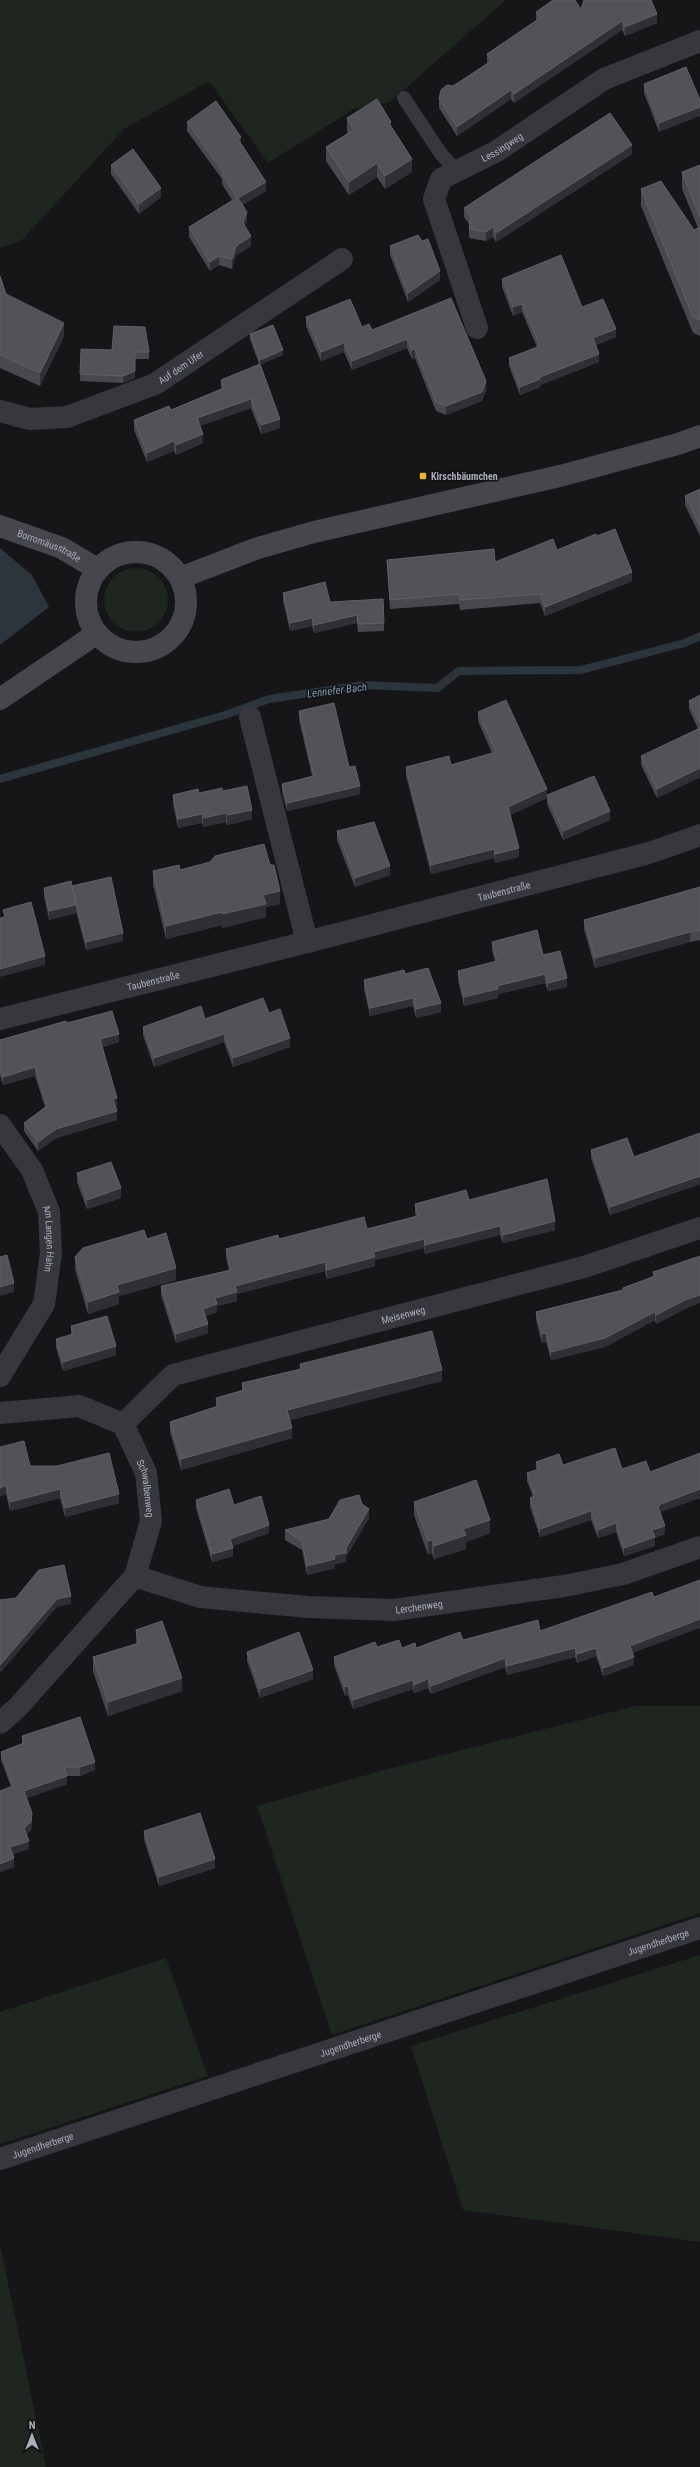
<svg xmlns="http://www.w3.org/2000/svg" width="700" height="2467" viewBox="0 0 700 2467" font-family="'Roboto Condensed',sans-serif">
<rect width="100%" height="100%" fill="#161618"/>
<path fill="#1e261f" d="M 0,0 L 506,0 L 390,102 L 354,109 L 268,163 L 209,81 L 124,129 L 21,241 L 0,248 Z
M104 600a32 32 0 1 1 64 0a32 32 0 1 1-64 0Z
M 635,1706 L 700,1706 L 700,1913 L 332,2035 L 257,1806 L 384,1770 Z
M 700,1955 L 700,2242 L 463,2210 L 411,2046 Z
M 166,1958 L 208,2076 L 0,2144 L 0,2012 Z
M 0,2244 L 46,2467 L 0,2467 Z"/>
<path fill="#2c353c" d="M 0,548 L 32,575 L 49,607 L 0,645 Z"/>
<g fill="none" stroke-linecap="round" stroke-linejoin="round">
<path stroke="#2c353c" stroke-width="8" d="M 0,779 L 225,715 L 269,699 L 363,685 L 437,688 L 459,671 L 581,670 L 685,643 L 700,636"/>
<path stroke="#37383d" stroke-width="14" d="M 404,98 L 441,154 L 458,172"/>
<g stroke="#37383d" stroke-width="22">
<path id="s1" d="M 477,328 L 434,199 L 441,179 L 497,151 L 604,79 L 700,41"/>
<path id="s2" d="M 0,411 L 30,419 L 67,417 L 155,384 L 342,259"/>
<path d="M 250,717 L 307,942"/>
<path id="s3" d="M 0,1019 L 307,942 L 649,853 L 700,835"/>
<path id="s4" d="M 0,1125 L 32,1170 L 49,1212 L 51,1253 L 44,1304 L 0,1376"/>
<path id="s5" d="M 0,1413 L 79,1406 L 123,1424 L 146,1473 L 151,1521 L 135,1576 L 17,1708 L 0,1723"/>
<path id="s6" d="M 123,1424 L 173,1375 L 584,1267 L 700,1228"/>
<path id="s7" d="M 135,1576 L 200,1597 L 308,1607 L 394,1610 L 564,1586 L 623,1574 L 700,1547"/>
<path id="s8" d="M 0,2159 L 700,1928"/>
</g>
<g stroke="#45474d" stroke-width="22">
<path id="s9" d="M 0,526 L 62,548 L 97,569"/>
<circle cx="136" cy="602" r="50"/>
<path d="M 180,578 L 255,549 L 314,532 L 560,476 L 678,444 L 700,436"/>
<path d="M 0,699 L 96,634"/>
</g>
</g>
<path fill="#47494d" d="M 581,9 L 657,23 L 625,36 L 622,30 L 514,103 L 511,99 L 457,136 L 439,108 L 439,99 L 453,86 L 487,63 L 487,54 L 536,21 L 536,12 Z
M 686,67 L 659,132 L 644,93 L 644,84 Z
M 347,118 L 391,128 L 412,172 L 385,189 L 377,177 L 349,195 L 326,161 L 326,147 L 348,133 L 347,132 Z
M 187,122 L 241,143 L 266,191 L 242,205 L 247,222 L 245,226 L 251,246 L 236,255 L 232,269 L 219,265 L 210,271 L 189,237 L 189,227 L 232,200 L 222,184 L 222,179 L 187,131 Z
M 632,154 L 496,242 L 493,237 L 486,241 L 469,238 L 469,224 L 464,217 L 464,208 Z
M 111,165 L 161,197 L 139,214 L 111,174 Z
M 700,165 L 700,336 L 693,333 L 641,206 L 641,189 L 694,230 L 698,228 L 682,189 L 682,172 Z
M 390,246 L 440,280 L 408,302 L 390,255 Z
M 0,276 L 6,294 L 64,336 L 40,386 L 0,368 Z
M 502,279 L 582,307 L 616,337 L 596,345 L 599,362 L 540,385 L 540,387 L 520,395 L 509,366 L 509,358 L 537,347 L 522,312 L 513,316 L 502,287 Z
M 451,298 L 486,390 L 482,401 L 446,415 L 436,411 L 415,358 L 412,359 L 407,348 L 352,370 L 344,352 L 321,361 L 306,326 L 306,317 L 362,327 L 372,330 Z
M 250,334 L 283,355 L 260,364 L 280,428 L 261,434 L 251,408 L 200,426 L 203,443 L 176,455 L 174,451 L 147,462 L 134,430 L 134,420 L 171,410 L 221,389 L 221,380 L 259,364 L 250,339 Z
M 81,349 L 149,352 L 149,359 L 135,359 L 135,378 L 123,383 L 80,381 Z
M 700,489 L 700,536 L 685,505 L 685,496 Z
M 597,536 L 632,581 L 545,616 L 540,603 L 460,610 L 459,604 L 390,609 L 387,560 L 495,562 L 557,550 Z
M 283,593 L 330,602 L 384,623 L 384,631 L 358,632 L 357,623 L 314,633 L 312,626 L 290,631 L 283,601 Z
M 700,695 L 700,777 L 657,798 L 641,765 L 641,756 L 698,729 L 689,709 L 689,701 Z
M 299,711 L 349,767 L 360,794 L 287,811 L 282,792 L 282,784 L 312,776 L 299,720 Z
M 478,712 L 547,798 L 510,815 L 519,857 L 495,863 L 494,858 L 431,874 L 406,776 L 406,767 L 451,765 L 492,753 L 478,721 Z
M 223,791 L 252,819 L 227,825 L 226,822 L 203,827 L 202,823 L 178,828 L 173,804 L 173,795 Z
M 547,795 L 610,820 L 563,840 L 547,804 Z
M 337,831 L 390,875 L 355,887 L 337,840 Z
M 270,865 L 280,904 L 266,907 L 266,917 L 222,928 L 222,925 L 166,939 L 153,884 L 153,871 Z
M 72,887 L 123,941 L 86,950 L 76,911 L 76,913 L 49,920 L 44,896 L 44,888 Z
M 700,887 L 700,940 L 690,942 L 595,968 L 584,929 L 584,920 Z
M 492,942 L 543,955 L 567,987 L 548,991 L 545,983 L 498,994 L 498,998 L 464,1006 L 458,980 L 458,971 L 495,962 L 492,950 Z
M 405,974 L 441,1012 L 416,1018 L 413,1006 L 370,1016 L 364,989 L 364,980 Z
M 269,1013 L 290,1047 L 233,1067 L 224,1042 L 154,1067 L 143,1035 L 143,1027 L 205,1019 Z
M 67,1023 L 119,1042 L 102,1047 L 117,1106 L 115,1107 L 117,1120 L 56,1138 L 38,1151 L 24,1131 L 24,1123 L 45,1107 L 35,1076 L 3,1085 L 0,1075 L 0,1040 Z
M 700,1133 L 700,1184 L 610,1215 L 591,1158 L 591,1150 L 634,1157 Z
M 77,1173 L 121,1198 L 87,1209 L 77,1182 Z
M 469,1200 L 555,1230 L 503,1243 L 500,1235 L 425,1254 L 424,1248 L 375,1260 L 375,1266 L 327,1279 L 325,1271 L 237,1294 L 237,1301 L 217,1306 L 217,1312 L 206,1316 L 208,1333 L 176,1343 L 161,1295 L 161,1286 L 229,1270 L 226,1258 L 226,1249 L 279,1239 L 367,1229 L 416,1216 L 415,1213 L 415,1204 Z
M 147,1239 L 176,1280 L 119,1296 L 119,1304 L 88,1314 L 75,1269 L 75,1257 Z
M 653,1272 L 685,1309 L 656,1324 L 655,1320 L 605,1347 L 551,1360 L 546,1342 L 542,1343 L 536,1320 L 536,1312 L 623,1290 L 623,1288 L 653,1277 Z
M 71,1326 L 116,1355 L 63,1371 L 56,1348 L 56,1339 L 71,1335 Z
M 300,1364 L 442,1381 L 290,1420 L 292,1438 L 181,1470 L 170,1432 L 170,1422 L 216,1407 L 216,1398 L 242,1391 L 242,1383 L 300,1369 Z
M 0,1447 L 30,1466 L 119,1503 L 65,1517 L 60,1498 L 10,1511 L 6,1494 Z
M 536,1462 L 622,1469 L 661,1512 L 660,1513 L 665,1534 L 655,1538 L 655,1546 L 624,1556 L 616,1532 L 598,1538 L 591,1520 L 540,1537 L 530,1507 L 530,1498 L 533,1497 L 527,1481 L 527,1473 L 536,1470 Z
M 196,1500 L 234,1505 L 269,1533 L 232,1546 L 233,1556 L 212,1562 L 196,1508 Z
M 414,1502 L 490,1533 L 466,1542 L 466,1549 L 434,1559 L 432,1553 L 428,1555 L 414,1515 Z
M 362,1504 L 369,1518 L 346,1557 L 346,1562 L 335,1564 L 335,1568 L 307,1575 L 302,1550 L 285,1540 L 285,1530 L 329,1519 Z
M 136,1630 L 182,1691 L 108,1716 L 93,1671 L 93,1657 L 136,1644 Z
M 540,1631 L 633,1653 L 634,1665 L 603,1676 L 596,1656 L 577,1663 L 575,1657 L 507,1675 L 505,1667 L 431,1694 L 428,1688 L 414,1693 L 413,1689 L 353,1709 L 348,1695 L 345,1696 L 334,1665 L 334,1657 L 377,1647 L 416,1648 L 463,1640 Z
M 247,1652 L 313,1679 L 260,1698 L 247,1661 Z
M 22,1736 L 95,1770 L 80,1776 L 67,1776 L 67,1784 L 27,1798 L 32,1822 L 31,1830 L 27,1834 L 29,1849 L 13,1854 L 14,1867 L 0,1872 L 11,1787 L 1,1760 L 1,1752 L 22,1744 Z
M 144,1831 L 215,1868 L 159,1886 L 144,1840 Z"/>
<path fill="#2f3033" d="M 657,14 L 657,23 L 625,36 L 625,27 Z
M 622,21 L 622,30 L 514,103 L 514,94 Z
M 511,90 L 511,99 L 457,136 L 457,127 Z
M 700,107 L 700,116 L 659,132 L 659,123 Z
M 391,122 L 391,135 L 389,123 Z
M 241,137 L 241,146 L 238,139 Z
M 632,145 L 632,154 L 496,242 L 496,233 Z
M 412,159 L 412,172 L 385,189 L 385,176 Z
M 377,163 L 377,177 L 349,195 L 349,182 Z
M 266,182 L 266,191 L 238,208 L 238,198 Z
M 161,188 L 161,197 L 139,214 L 139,204 Z
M 247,212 L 247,222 L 243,232 L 243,223 Z
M 493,227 L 493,237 L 486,241 L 486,232 Z
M 251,236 L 251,246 L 236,255 L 232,269 L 232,259 L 236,246 Z
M 219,256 L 219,265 L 210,271 L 210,262 Z
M 440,271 L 440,280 L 408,302 L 408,293 Z
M 522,304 L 522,312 L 513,316 L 513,307 Z
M 64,323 L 64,336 L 40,386 L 40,373 Z
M 616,329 L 616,337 L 593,346 L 593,338 Z
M 407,339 L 407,348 L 352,370 L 352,361 Z
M 344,343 L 344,352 L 321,361 L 321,352 Z
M 415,349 L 415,358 L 412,359 L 412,350 Z
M 283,350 L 283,355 L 260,365 L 260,360 Z
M 135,352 L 135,378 L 123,383 L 123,376 Z
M 599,354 L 599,362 L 540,385 L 540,387 L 520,395 L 520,387 L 540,377 Z
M 486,381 L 486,390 L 482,401 L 446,415 L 446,406 Z
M 251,399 L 251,408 L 197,427 L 197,418 Z
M 280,419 L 280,428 L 261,434 L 261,425 Z
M 203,434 L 203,443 L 176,455 L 176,445 Z
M 174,441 L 174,451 L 147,462 L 147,453 Z
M 632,572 L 632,581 L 545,616 L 545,607 Z
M 357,615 L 357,623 L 314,633 L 314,625 Z
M 312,618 L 312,626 L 290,631 L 290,623 Z
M 700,768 L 700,777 L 657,798 L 657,789 Z
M 360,786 L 360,794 L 287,811 L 287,803 Z
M 547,789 L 547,798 L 508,816 L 508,807 Z
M 252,810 L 252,819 L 227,825 L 227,815 Z
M 610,811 L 610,820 L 563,840 L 563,831 Z
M 226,813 L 226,822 L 203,827 L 203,818 Z
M 202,814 L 202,823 L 178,828 L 178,819 Z
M 519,848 L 519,857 L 495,863 L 495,854 Z
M 494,849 L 494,858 L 431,874 L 431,865 Z
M 390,866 L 390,875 L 355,887 L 355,878 Z
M 280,891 L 280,904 L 266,907 L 266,917 L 222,928 L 222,914 L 263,895 Z
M 76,905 L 76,913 L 49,920 L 49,911 Z
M 222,912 L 222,925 L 166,939 L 166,926 Z
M 690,932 L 690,942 L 595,968 L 595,958 Z
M 123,933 L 123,941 L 86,950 L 86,942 Z
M 45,956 L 45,965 L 0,977 L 0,969 Z
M 545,974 L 545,983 L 498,994 L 498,998 L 464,1006 L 464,997 L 497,986 Z
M 567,978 L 567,987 L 548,991 L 548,983 Z
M 413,998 L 413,1006 L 370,1016 L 370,1008 Z
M 441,1003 L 441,1012 L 416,1018 L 416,1009 Z
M 119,1034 L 119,1042 L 100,1047 L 100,1039 Z
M 224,1034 L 224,1042 L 154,1067 L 154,1058 Z
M 290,1038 L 290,1047 L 233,1067 L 233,1058 Z
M 35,1067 L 35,1076 L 3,1085 L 3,1077 Z
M 117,1098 L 117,1106 L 113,1108 L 113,1099 Z
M 117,1111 L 117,1120 L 56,1138 L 38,1151 L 38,1142 L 56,1129 Z
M 700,1176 L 700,1184 L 610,1215 L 610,1207 Z
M 121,1188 L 121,1198 L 87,1209 L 87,1200 Z
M 555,1221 L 555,1230 L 503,1243 L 503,1235 Z
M 500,1226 L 500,1235 L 425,1254 L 425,1245 Z
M 424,1239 L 424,1248 L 375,1260 L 375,1266 L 327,1279 L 327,1270 L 373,1252 Z
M 325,1262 L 325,1271 L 237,1294 L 237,1301 L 217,1306 L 217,1312 L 203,1317 L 203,1309 L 215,1298 L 235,1286 Z
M 176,1268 L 176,1280 L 119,1296 L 119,1304 L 88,1314 L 88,1302 L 117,1285 Z
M 14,1283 L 14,1292 L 0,1296 L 0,1287 Z
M 700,1295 L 700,1303 L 685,1309 L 656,1324 L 656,1315 L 685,1300 Z
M 655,1312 L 655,1320 L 605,1347 L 551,1360 L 551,1352 Z
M 208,1324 L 208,1333 L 176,1343 L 176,1334 Z
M 546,1333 L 546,1342 L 542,1343 L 542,1334 Z
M 116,1346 L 116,1355 L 63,1371 L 63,1362 Z
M 442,1370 L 442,1381 L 287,1421 L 287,1410 Z
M 292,1428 L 292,1438 L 181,1470 L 181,1459 Z
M 6,1485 L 6,1494 L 0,1497 L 0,1488 Z
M 60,1489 L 60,1498 L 10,1511 L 10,1502 Z
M 700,1489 L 700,1498 L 661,1512 L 658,1515 L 658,1507 L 661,1504 Z
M 119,1494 L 119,1503 L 65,1517 L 65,1508 Z
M 369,1509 L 369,1518 L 346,1557 L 346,1562 L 335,1564 L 335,1568 L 307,1575 L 307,1566 L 334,1555 L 346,1548 Z
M 591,1511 L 591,1520 L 540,1537 L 540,1529 Z
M 490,1520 L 490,1533 L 466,1542 L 466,1549 L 434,1559 L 434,1546 L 463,1529 Z
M 616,1523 L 616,1532 L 598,1538 L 598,1530 Z
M 269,1525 L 269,1533 L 230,1547 L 230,1539 Z
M 665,1526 L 665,1534 L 655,1538 L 655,1546 L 624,1556 L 624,1548 L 652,1530 Z
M 432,1540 L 432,1553 L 428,1555 L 428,1541 Z
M 233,1548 L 233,1556 L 212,1562 L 212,1554 Z
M 71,1596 L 71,1604 L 57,1607 L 0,1673 L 0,1665 L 57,1599 Z
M 700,1619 L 700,1628 L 630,1654 L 630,1646 Z
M 575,1648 L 575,1657 L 507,1675 L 507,1666 Z
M 596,1648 L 596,1656 L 577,1663 L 577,1654 Z
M 634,1657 L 634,1665 L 603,1676 L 603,1668 Z
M 505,1658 L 505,1667 L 431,1694 L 431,1686 Z
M 313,1670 L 313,1679 L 260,1698 L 260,1689 Z
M 182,1678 L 182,1691 L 108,1716 L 108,1702 Z
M 428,1679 L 428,1688 L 414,1693 L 414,1685 Z
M 413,1680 L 413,1689 L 353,1709 L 353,1700 Z
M 348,1686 L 348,1695 L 345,1696 L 345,1687 Z
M 95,1762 L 95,1770 L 80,1776 L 80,1767 Z
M 67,1776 L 67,1784 L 24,1799 L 24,1791 Z
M 32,1813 L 32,1822 L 31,1830 L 24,1837 L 24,1828 Z
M 29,1841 L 29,1849 L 10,1855 L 10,1847 Z
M 14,1858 L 14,1867 L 0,1872 L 0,1864 Z
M 215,1859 L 215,1868 L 159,1886 L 159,1877 Z"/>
<path fill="#525359" stroke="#5f6168" d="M 553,0 L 575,0 L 581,9 L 584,0 L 651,0 L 657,14 L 625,27 L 622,21 L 514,94 L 511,90 L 457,127 L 439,99 L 441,90 L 447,85 L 453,86 L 492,61 L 487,54 L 540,18 L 536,12 Z
M 686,67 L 700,100 L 700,107 L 659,123 L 644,84 Z
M 377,99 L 391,122 L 389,123 L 412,159 L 385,176 L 377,163 L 349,182 L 326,147 L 354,130 L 347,118 Z
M 216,101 L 241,137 L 238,139 L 266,182 L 238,198 L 247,212 L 243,223 L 251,236 L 236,246 L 232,259 L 219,256 L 210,262 L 189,227 L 237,198 L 222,174 L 224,173 L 187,122 Z
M 610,113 L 632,145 L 496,233 L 493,227 L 486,232 L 469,229 L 471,217 L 464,208 Z
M 133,149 L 161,188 L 139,204 L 111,165 Z
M 700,165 L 700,217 L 682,172 Z
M 661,181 L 694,230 L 700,227 L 700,320 L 693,317 L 641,189 Z
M 418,235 L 422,241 L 428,239 L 440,271 L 408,293 L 390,246 Z
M 561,255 L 582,307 L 603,299 L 616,329 L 593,338 L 599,354 L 540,377 L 540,379 L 520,387 L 509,358 L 540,346 L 522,304 L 513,307 L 502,279 Z
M 0,276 L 6,294 L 64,323 L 40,373 L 0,355 Z
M 451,298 L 486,381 L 482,392 L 446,406 L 436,402 L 415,349 L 412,350 L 407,339 L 352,361 L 344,343 L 321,352 L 306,317 L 350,299 L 362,327 L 369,324 L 372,330 Z
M 273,325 L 283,350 L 260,360 L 250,334 Z
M 114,326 L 145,327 L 149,352 L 135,352 L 135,371 L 123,376 L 80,374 L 81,349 L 112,350 Z
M 260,364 L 280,419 L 261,425 L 251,399 L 197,418 L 203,434 L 176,445 L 174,441 L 147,453 L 134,420 L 169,406 L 171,410 L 224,388 L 221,380 Z
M 700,489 L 700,526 L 685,496 Z
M 615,529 L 632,572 L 545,607 L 540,594 L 460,600 L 459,594 L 390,600 L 387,560 L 494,549 L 495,562 L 553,539 L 557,550 L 596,534 L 597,536 Z
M 325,582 L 330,602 L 383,599 L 384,623 L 358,624 L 357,615 L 314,625 L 312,618 L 290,623 L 283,593 Z
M 700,695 L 700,724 L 689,701 Z
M 506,700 L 547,789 L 508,807 L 519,848 L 495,854 L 494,849 L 431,865 L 406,767 L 449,756 L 451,765 L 496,752 L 478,712 Z
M 334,703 L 349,767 L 355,766 L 360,786 L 287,803 L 282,784 L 314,776 L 299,711 Z
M 700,728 L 700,768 L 657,789 L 641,756 Z
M 594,776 L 610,811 L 563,831 L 547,795 Z
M 247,786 L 252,810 L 227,815 L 226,813 L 203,818 L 202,814 L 178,819 L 173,795 L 198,789 L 199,793 L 222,788 L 223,791 Z
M 374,822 L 390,866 L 355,878 L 337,831 Z
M 264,844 L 270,865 L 274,865 L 280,891 L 263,895 L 266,904 L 222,914 L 222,912 L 166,926 L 153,871 L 179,865 L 180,870 L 210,862 L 215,856 Z
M 111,877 L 123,933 L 86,942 L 72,886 Z
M 71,881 L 76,905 L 49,911 L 44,888 Z
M 700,887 L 700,930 L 690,932 L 595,958 L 584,920 Z
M 31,902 L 45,956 L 0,969 L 0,918 L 5,917 L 3,910 Z
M 537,930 L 543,955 L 560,951 L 567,978 L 548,983 L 545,974 L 497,986 L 498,989 L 464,997 L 458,971 L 497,961 L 492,942 Z
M 428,968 L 441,1003 L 416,1009 L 413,998 L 370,1008 L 364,980 L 404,970 L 405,974 Z
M 263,998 L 269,1013 L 280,1009 L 290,1038 L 233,1058 L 224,1034 L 154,1058 L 143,1027 L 201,1006 L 205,1019 Z
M 112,1011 L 119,1034 L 100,1039 L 117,1098 L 113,1099 L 117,1111 L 56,1129 L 38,1142 L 24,1123 L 47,1106 L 35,1067 L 3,1077 L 0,1067 L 0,1040 L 66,1021 L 67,1023 Z
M 700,1133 L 700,1176 L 610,1207 L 591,1150 L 627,1138 L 634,1157 Z
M 111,1162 L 121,1188 L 87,1200 L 77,1173 Z
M 547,1179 L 555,1221 L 503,1235 L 500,1226 L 425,1245 L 424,1239 L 373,1252 L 375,1257 L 327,1270 L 325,1262 L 235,1286 L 237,1292 L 215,1298 L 217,1304 L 203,1309 L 208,1324 L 176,1334 L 161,1286 L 231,1270 L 226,1249 L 278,1235 L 279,1239 L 364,1217 L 367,1229 L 418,1216 L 415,1204 L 466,1190 L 469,1200 Z
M 144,1230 L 147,1239 L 166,1233 L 176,1268 L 117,1285 L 119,1292 L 88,1302 L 75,1257 L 83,1248 Z
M 7,1255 L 14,1283 L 0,1287 L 0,1257 Z
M 700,1256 L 700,1295 L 685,1300 L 656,1315 L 655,1312 L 605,1338 L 551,1352 L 546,1333 L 542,1334 L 536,1312 L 623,1290 L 623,1288 L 655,1276 L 653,1272 Z
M 107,1316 L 116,1346 L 63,1362 L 56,1339 L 73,1334 L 71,1326 Z
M 432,1331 L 442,1370 L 287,1410 L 292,1428 L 181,1459 L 170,1422 L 218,1406 L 216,1398 L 244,1390 L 242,1383 L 301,1369 L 300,1364 Z
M 24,1441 L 30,1466 L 57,1466 L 109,1453 L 119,1494 L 65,1508 L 60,1489 L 10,1502 L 6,1485 L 0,1488 L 0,1447 Z
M 615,1448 L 622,1469 L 646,1461 L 650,1472 L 700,1453 L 700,1489 L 661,1504 L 658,1507 L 665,1526 L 652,1530 L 655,1537 L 624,1548 L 616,1523 L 598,1530 L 591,1511 L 540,1529 L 530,1498 L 535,1496 L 527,1473 L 539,1469 L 536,1462 L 559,1454 L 563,1465 Z
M 476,1480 L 490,1520 L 463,1529 L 466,1535 L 434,1546 L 432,1540 L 428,1541 L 414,1502 Z
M 229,1489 L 234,1505 L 261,1496 L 269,1525 L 230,1539 L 233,1548 L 212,1554 L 196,1500 Z
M 359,1495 L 362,1504 L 369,1509 L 346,1548 L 346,1553 L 334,1555 L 335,1559 L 307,1566 L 302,1541 L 285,1530 L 329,1519 L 340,1500 Z
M 64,1565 L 71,1596 L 57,1599 L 0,1665 L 0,1600 L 16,1598 L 39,1570 Z
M 700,1580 L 700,1619 L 630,1646 L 634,1657 L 603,1668 L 596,1648 L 577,1654 L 575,1648 L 507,1666 L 505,1658 L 431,1686 L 428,1679 L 414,1685 L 413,1680 L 353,1700 L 348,1686 L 345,1687 L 334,1657 L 375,1642 L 377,1647 L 399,1640 L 402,1648 L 415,1643 L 416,1648 L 460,1632 L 463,1640 L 538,1620 L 540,1631 L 652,1592 L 654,1597 Z
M 162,1621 L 182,1678 L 108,1702 L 93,1657 L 139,1643 L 136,1630 Z
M 299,1632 L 313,1670 L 260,1689 L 247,1652 Z
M 80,1717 L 95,1762 L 80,1767 L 64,1767 L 67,1776 L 24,1791 L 32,1813 L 31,1822 L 24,1828 L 29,1841 L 10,1847 L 14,1858 L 0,1864 L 0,1791 L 13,1786 L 1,1752 L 24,1743 L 22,1736 Z
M 200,1813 L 215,1859 L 159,1877 L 144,1831 Z"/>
<rect fill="#f2b134" stroke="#111113" stroke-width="1.5" x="419" y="472" width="8" height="8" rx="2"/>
<g text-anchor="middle" stroke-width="3" stroke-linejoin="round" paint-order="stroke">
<g font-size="10" fill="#a8adb8" stroke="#111113">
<text dy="4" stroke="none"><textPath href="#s1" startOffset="226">Lessingweg</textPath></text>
<text dy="4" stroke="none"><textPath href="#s2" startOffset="193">Auf dem Ufer</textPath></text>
<text dy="4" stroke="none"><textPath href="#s9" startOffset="53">Borromäusstraße</textPath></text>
<text dy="4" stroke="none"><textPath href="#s3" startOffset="520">Taubenstraße</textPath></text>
<text dy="4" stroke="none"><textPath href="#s3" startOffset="158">Taubenstraße</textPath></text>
<text dy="4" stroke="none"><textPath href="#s4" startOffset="127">Am Langen Hahn</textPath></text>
<text dy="4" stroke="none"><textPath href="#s6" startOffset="308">Meisenweg</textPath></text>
<text dy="4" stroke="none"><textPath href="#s5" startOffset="196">Schwalbenweg</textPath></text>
<text dy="4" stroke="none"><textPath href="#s7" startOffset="288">Lerchenweg</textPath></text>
<text dy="4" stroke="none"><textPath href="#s8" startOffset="693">Jugendherberge</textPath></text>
<text dy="4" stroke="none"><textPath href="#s8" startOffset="369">Jugendherberge</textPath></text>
<text dy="4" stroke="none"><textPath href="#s8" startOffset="45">Jugendherberge</textPath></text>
</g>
<g font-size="10" font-weight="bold" fill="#a8adb8" stroke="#111113" text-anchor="start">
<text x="431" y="480">Kirschbäumchen</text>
</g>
<g font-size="11" font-style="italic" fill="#7f9bb3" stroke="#111113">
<text transform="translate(337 690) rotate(-7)" y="4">Lennefer Bach</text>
</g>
</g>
<g transform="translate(32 2435)" stroke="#111113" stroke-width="3" paint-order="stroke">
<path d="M0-3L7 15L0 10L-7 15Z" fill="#a8adb8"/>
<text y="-6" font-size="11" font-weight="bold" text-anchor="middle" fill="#a8adb8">N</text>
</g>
</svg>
